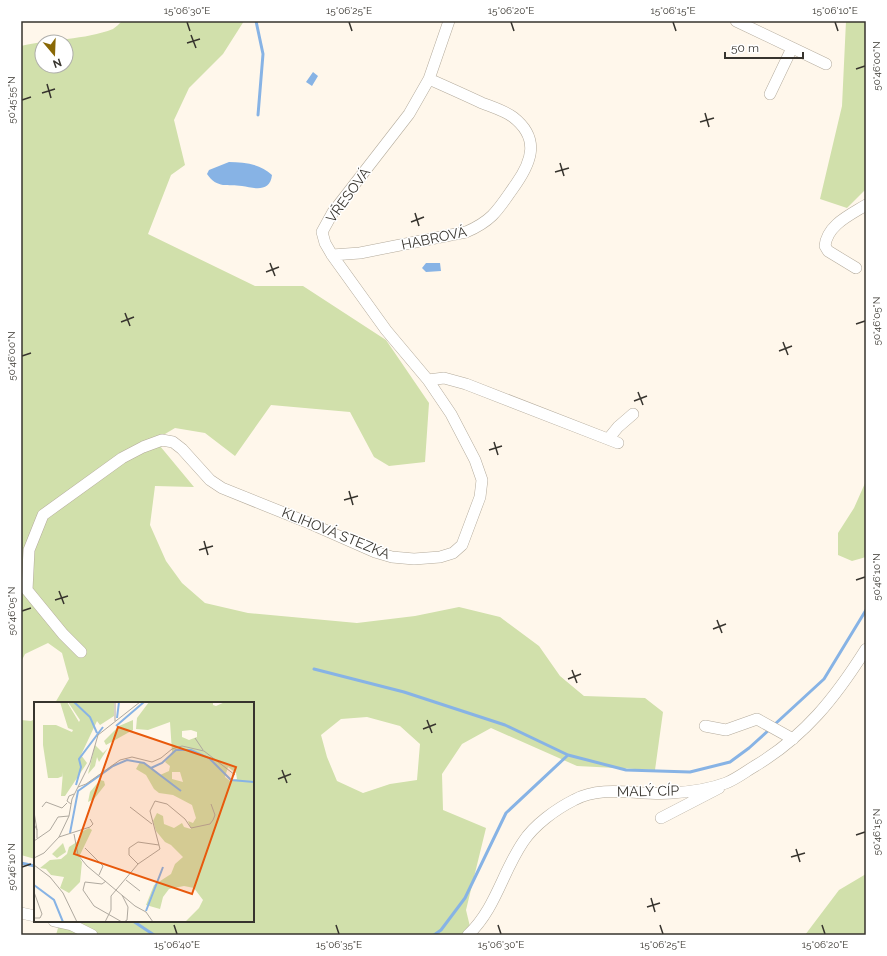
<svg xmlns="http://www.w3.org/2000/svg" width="887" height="956" viewBox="0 0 887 956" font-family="Raleway,sans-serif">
<rect width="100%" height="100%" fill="#fff7eb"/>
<path fill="#d1e0ab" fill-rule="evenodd" d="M 122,21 L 244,21 L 223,54 L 189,88 L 174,120 L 185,165 L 171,175 L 148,234 L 255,286 L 303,286 L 386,340 L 429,403 L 425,462 L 389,466 L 374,457 L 350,412 L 271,405 L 235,456 L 205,433 L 175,428 L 155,440 L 194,487 L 155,486 L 150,525 L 166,561 L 182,583 L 205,603 L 248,613 L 357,623 L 415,616 L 459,607 L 500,617 L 539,646 L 560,676 L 584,696 L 645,698 L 663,712 L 655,770 L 577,766 L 491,728 L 462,744 L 442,774 L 443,810 L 486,828 L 466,910 L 472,935 L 56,935 L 60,921 L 253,921 L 253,703 L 55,703 L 69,679 L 62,653 L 48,643 L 25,654 L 21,662 L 21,46 C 50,39 85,40 113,29 C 116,27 119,24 122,21 ZM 42,42 L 66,42 L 66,66 L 42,66 ZM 367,717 L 400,726 L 420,744 L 417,780 L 390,784 L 363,793 L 337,781 L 327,757 L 321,735 L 341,719 Z
M 846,21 L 866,21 L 866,189 L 847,208 L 820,199 L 842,106 Z
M 866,481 L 866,557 L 852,561 L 838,555 L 838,533 L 854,508 Z
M 35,719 L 35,859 L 21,855 L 21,720 L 31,721 Z
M 866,874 L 866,935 L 805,935 L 839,890 Z"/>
<path fill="#87b3e5" d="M 313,72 L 318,76 L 312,86 L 306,82 Z
M 229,162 C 244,162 261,164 272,175 C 270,193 254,188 242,186 C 228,184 217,189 207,174 L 209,170 Z
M 426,263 L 440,263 L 441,271 L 426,272 L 422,268 Z"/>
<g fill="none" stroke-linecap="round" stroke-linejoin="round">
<path stroke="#87b3e5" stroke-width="3" d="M 256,21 L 263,54 L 258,115
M 314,669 L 404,692 L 505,725 L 568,755 L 626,770 L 690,772 L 730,762 L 749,748 L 770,729
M 774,725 L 824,679 L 866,610
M 21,863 L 35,866
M 133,921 L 154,935
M 434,935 L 441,930 L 465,898 L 506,813 L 568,755"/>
<defs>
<path id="minor" d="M 736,21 L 826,64
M 770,94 L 792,48
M 332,255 L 360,253 L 466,232 C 494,220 499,208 516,184 C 532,161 540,138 513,117 C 505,111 492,107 482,103 C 465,95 447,87 429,79
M 856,268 L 828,251 L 825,246 C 827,225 850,215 866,205
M 428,380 L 444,378 L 466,384 L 618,443
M 609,438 L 618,427 L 633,414
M 81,652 L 63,634 L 27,590 L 29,550 L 43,515 L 122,458 L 143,447 L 162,440 L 173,442 L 182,449 L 210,480 L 222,488 L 309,523 L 375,552 L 392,557 L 414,559 L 440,557 L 453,553 L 462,545 L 480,497 L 482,480 L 475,460 L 451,414 L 428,380 L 386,330 L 332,255 L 325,243 L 322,232 L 333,212 L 409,114 L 429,79 L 449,21
M 705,726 L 726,730 L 757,719 L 793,739
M 661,818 L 719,788
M 21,913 L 35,916
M 54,921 L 72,925 L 92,935
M 468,935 C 496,908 502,873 523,842 C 534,825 556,809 574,800 C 603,784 640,796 672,793 C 689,792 710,789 726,783 C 736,779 745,772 755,766 C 805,736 835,698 866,649"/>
</defs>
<use href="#minor" stroke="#b4ab9c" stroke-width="12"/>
<use href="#minor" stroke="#fff" stroke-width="11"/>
</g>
<path fill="none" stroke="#37342e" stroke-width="1.5" d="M 187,22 L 190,31M 349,22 L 352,31M 511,22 L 514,31M 673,22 L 676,31M 835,22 L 838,31M 191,35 L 196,48M 187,43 L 200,39M 856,69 L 865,66M 47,84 L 51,98M 42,93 L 55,89M 22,100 L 31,97M 705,113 L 709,127M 700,122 L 714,118M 560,163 L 564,176M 555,172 L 569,168M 415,213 L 419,226M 411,222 L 424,217M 270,263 L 275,276M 266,272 L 279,267M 125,313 L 130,326M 121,322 L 134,317M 856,324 L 865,321M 783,342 L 788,355M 779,351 L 792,346M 22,356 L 31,353M 638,392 L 643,405M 634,401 L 647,396M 494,442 L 498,455M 489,450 L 502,446M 349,491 L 353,505M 344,500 L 358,496M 204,541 L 208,555M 199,550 L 213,546M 856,580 L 865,577M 59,591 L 64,604M 55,600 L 68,596M 22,611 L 31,608M 717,620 L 722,633M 713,629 L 726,624M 572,670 L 577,683M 568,679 L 581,674M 427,720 L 432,733M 423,729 L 436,724M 282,770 L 287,783M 278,779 L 291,774M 856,835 L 865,832M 796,849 L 800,862M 791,857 L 805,853M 22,867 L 31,864M 651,898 L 655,912M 647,907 L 660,903M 174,925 L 177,934M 336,925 L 339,934M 498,925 L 501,934M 660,925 L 663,934M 822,925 L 825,934"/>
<g text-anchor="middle" stroke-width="3" stroke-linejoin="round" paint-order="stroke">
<g font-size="14" fill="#37342e" stroke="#fff">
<text transform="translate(348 195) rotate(-54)" y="5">VŘESOVÁ</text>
<text transform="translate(434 238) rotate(-12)" y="5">HABROVÁ</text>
<text transform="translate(336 533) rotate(22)" y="5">KLIHOVÁ STEZKA</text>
<text transform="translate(648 791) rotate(-1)" y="5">MALÝ CÍP</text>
</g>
</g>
<g transform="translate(34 702)">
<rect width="220" height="220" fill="#fff7eb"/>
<path d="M 26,0 L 33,0 L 45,20 L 46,18 L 34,0 L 80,0 L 80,14 L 66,23 L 63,19 L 47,53 L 53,61 L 31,94 L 27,94 L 29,70 L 29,74 L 24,76 L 14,76 L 9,43 L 9,23 L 22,23 L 38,30 L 39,28 L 34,26 ZM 115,0 L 179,0 L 179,3 L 182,4 L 191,0 L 220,0 L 220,220 L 151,220 L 165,206 L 169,198 L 160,186 L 150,184 L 135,187 L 129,195 L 126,207 L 112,203 L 120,183 L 137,172 L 141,162 L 149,155 L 137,143 L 131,140 L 122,129 L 119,119 L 123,111 L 129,114 L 130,122 L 140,126 L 148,121 L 150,125 L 157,127 L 154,119 L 159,121 L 162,116 L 158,103 L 139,93 L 125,91 L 120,87 L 112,73 L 102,67 L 106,60 L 116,64 L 126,73 L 135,69 L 136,64 L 131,60 L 138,50 L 136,20 L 114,28 L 102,27 L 103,16 ZM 157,28 L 163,30 L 163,35 L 155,38 L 148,35 L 148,29 ZM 194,65 L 202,71 L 203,77 L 196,79 L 191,75 ZM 138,70 L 146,70 L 149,80 L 138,77 ZM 99,18 L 99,28 L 72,43 L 70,39 L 85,24 ZM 61,43 L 69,51 L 74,46 L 65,60 L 63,55 L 61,64 L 54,72 ZM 66,78 L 70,79 L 71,83 L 60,97 L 54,100 L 56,90 ZM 55,126 L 58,128 L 45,155 L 48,160 L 46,180 L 35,191 L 26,186 L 30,175 L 17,173 L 12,167 L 6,166 L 16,158 L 27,157 L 33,152 L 35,145 L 46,138 L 47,130 ZM 29,141 L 32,150 L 23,156 L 18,152 Z" fill="#d1e0ab" fill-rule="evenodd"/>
<path fill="none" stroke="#87b3e5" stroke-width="2" d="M 40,0 L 56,15 L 63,31M 83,16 L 85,0M 82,24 L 110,0M 117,66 L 128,61 L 142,48 L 157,48 L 175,56 L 197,78 L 220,80M 42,83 L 47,65 L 45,57 L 69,25M 36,131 L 44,89 L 79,64 L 93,58 L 110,61 L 147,89M 0,183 L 20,198 L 29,220M 112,209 L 129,165"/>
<path fill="none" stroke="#afa99f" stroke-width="1" d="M 81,19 L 81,0M 161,36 L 169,48M 44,85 L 52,82 L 86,58 L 98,55 L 118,60 L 127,56 L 138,47 L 148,44 L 170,49 L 201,73M 37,102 L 33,99 L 35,94 L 40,92M 8,105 L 12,100 L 28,106 L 33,101M 96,105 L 118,122M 0,110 L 3,128M 0,122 L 3,128 L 3,136M 40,132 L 44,153 L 53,164 L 101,204 L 112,210 L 119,220M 25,135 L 56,125 L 59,122 L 56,117M 0,139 L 16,128 L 24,115 L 35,114M 51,146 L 69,164 L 65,173M 0,156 L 10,151 L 25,135 L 35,114 L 38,97 L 56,61 L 64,33 L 106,0M 104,162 L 95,153 L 95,146 L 104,140 L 125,143M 0,163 L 16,175 L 29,191 L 43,220M 92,178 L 106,189M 72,179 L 68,182 L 51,180 L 49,188 L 60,204 L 88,220M 0,190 L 8,212 L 6,216 L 0,216M 88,193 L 94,205 L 93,218 L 90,220M 71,220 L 77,208 L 77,194 L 104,162 L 126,147 L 116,109 L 121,99 L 133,102 L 151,117 L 157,126 L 176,122 L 179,118 L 181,113 L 177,102"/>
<path fill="#e8590c" fill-opacity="0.15" stroke="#e8590c" stroke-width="2" d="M 84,25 L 202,65 L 158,192 L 40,152 Z"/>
<rect width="220" height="220" fill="none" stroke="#37342e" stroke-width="2"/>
</g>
<rect width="887" height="956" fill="none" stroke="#ffffff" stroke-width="44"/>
<g transform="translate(54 54) rotate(161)"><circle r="19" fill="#ffffff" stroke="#afaeab"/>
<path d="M0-3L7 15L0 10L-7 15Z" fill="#896806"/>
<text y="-6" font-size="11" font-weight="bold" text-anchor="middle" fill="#37342e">N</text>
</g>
<path d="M725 52v6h78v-6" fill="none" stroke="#37342e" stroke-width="2"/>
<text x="731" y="52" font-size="12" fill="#37342e" stroke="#ffffff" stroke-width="3" paint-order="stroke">50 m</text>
<rect x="22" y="22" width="843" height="912" fill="none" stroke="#37342e" stroke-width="1.5"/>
<g font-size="10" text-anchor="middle" fill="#37342e">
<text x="187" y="14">15°06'30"E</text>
<text x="349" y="14">15°06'25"E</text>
<text x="511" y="14">15°06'20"E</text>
<text x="673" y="14">15°06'15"E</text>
<text x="835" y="14">15°06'10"E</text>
<text transform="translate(876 66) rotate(-90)" y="4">50°46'00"N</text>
<text transform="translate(11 100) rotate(-90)" y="4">50°45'55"N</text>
<text transform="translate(876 321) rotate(-90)" y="4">50°46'05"N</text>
<text transform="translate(11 356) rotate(-90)" y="4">50°46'00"N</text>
<text transform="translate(876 577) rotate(-90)" y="4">50°46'10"N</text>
<text transform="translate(11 611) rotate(-90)" y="4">50°46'05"N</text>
<text transform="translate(876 832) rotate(-90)" y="4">50°46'15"N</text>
<text transform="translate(11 867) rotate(-90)" y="4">50°46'10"N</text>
<text x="177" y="948">15°06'40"E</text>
<text x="339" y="948">15°06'35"E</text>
<text x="501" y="948">15°06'30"E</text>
<text x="663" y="948">15°06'25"E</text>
<text x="825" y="948">15°06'20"E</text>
</g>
</svg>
